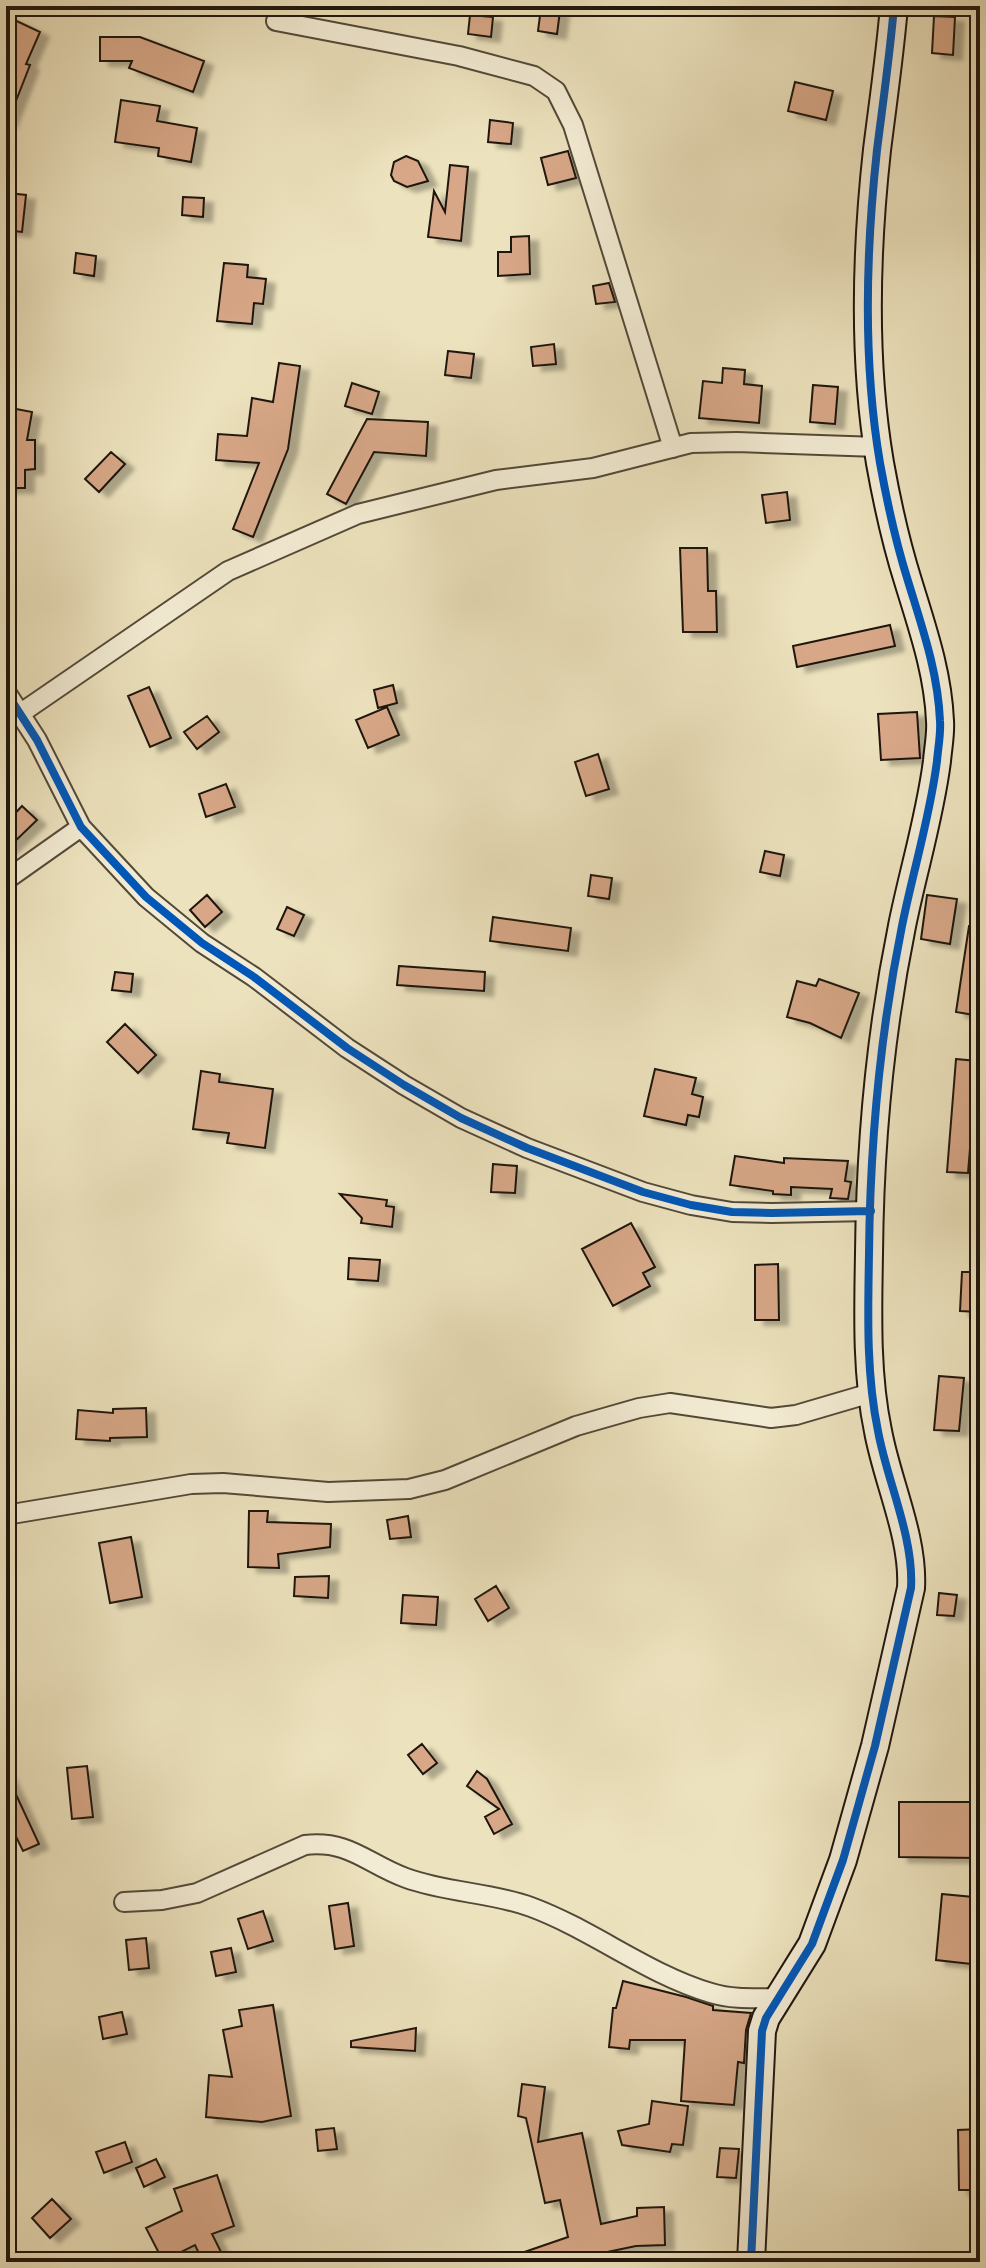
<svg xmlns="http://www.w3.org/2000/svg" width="986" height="2268" viewBox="0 0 986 2268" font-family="'IM FELL Double Pica',serif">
<defs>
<filter id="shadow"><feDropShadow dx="9" dy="5" stdDeviation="2" flood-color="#0004"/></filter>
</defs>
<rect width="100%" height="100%" fill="#ece2bd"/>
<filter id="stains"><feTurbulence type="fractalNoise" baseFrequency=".0025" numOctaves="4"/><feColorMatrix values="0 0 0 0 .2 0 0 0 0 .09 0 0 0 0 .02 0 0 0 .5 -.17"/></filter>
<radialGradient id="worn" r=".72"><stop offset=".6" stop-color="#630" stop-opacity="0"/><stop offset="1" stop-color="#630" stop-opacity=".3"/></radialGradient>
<path fill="#d7a787" stroke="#1f160c" stroke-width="2" filter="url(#shadow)" d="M 541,8 L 560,11 L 557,34 L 538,31 Z
M 470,15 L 493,17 L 491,37 L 468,34 Z
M 6,16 L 40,32 L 26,64 L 30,65 L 7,124 Z
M 934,16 L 955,17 L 953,55 L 932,53 Z
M 100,37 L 140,37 L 204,61 L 193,92 L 129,68 L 132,61 L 100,61 Z
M 795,82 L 833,91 L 826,120 L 788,111 Z
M 121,100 L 160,106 L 157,121 L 197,128 L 191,162 L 158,156 L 159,148 L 115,142 Z
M 490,120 L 513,123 L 511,144 L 488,142 Z
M 568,151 L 576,178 L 548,185 L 541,158 Z
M 406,156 L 418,161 L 428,181 L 407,187 L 394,181 L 391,175 L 394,162 Z
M 450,165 L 468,167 L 461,241 L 428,237 L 434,191 L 445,212 Z
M 8,193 L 26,195 L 22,232 L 6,230 Z
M 183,197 L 204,198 L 203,217 L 182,215 Z
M 529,236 L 530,274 L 498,276 L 498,252 L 511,252 L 511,237 Z
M 76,253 L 96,256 L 94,276 L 74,273 Z
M 224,263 L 248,265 L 247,277 L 266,279 L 263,304 L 254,303 L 252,324 L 217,321 Z
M 609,283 L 615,302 L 596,304 L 593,286 Z
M 554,344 L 556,364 L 533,366 L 531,347 Z
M 448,351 L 474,354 L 471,378 L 445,375 Z
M 279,363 L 300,366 L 288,449 L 253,537 L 233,529 L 259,463 L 216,460 L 218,434 L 247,436 L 252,398 L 273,402 Z
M 723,368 L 745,370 L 744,384 L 762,386 L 759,423 L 699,418 L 703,381 L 722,383 Z
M 352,383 L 379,392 L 372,414 L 345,406 Z
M 813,385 L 838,387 L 835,424 L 810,422 Z
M 11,408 L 32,412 L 27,440 L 35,440 L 35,469 L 25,470 L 25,488 L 6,488 L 6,435 Z
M 367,419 L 428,422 L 426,456 L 374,452 L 346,504 L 327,494 Z
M 111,452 L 125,464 L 99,492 L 85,479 Z
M 787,492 L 790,520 L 766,523 L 762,495 Z
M 680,548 L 707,548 L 708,591 L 716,591 L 717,632 L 683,632 Z
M 890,625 L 895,646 L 797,667 L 793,646 Z
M 393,685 L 397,703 L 378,708 L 374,690 Z
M 149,687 L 171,738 L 150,747 L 128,696 Z
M 387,707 L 399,735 L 368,748 L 356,720 Z
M 917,712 L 920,758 L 881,760 L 878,714 Z
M 207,716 L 219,732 L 197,749 L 184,732 Z
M 598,754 L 609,789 L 586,796 L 575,762 Z
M 226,784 L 235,807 L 206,817 L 199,794 Z
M 22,806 L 37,820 L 6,850 L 6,823 Z
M 765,851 L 784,855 L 780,876 L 760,872 Z
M 591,875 L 612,878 L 609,899 L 588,896 Z
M 207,895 L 222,912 L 205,927 L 190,910 Z
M 927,895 L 957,899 L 950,944 L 921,939 Z
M 287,907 L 304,915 L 294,936 L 277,929 Z
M 493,917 L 571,928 L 568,951 L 490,941 Z
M 969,926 L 980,927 L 980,1016 L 956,1012 Z
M 399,966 L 485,972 L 484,991 L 397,985 Z
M 115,972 L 133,974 L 131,992 L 112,990 Z
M 819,979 L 859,993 L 841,1038 L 810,1023 L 787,1017 L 797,981 L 816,986 Z
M 125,1024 L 156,1055 L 138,1073 L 107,1042 Z
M 956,1059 L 977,1061 L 968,1173 L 947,1172 Z
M 655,1069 L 696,1078 L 692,1094 L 703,1097 L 699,1117 L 688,1115 L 686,1125 L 644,1116 Z
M 201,1071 L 220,1074 L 219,1082 L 273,1089 L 265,1148 L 227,1143 L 229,1133 L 193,1129 Z
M 735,1156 L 784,1163 L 784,1158 L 848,1161 L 845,1181 L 851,1182 L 848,1199 L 830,1198 L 832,1189 L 791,1187 L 791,1195 L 773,1194 L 773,1191 L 730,1185 Z
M 493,1164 L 517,1166 L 515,1193 L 491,1192 Z
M 340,1194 L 387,1200 L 386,1206 L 394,1207 L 392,1227 L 361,1223 L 362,1218 Z
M 631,1223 L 655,1267 L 643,1273 L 650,1286 L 613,1306 L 582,1249 Z
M 349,1258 L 380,1260 L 378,1281 L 348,1279 Z
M 778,1264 L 779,1320 L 755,1320 L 755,1265 Z
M 962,1272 L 980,1272 L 980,1312 L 960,1311 Z
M 939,1376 L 964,1378 L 959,1431 L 934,1430 Z
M 146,1408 L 147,1437 L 110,1438 L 110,1441 L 76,1439 L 78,1410 L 113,1413 L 113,1409 Z
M 249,1511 L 268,1511 L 267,1522 L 331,1524 L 330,1547 L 278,1554 L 279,1568 L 248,1567 Z
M 408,1516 L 411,1537 L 390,1539 L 387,1520 Z
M 131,1537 L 142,1597 L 110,1603 L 99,1543 Z
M 329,1576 L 328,1598 L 294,1596 L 295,1577 Z
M 496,1586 L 509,1608 L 488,1621 L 475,1599 Z
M 939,1593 L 957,1595 L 954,1616 L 937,1615 Z
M 403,1595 L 438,1597 L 436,1625 L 401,1623 Z
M 422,1744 L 437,1763 L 423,1774 L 408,1755 Z
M 87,1766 L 93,1817 L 72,1819 L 67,1768 Z
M 477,1771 L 487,1779 L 512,1824 L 494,1834 L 485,1817 L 499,1809 L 467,1786 Z
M 6,1773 L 39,1844 L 23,1851 L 6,1816 Z
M 899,1802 L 979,1802 L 979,1858 L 899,1857 Z
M 942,1894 L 973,1897 L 972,1906 L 980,1906 L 980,1965 L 936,1960 Z
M 348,1903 L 354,1946 L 335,1949 L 329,1906 Z
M 263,1911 L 273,1941 L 248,1949 L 238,1919 Z
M 146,1938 L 149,1968 L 129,1970 L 126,1940 Z
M 231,1948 L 236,1972 L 216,1976 L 211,1952 Z
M 623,1981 L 686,1997 L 713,2006 L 713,2010 L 751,2013 L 746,2030 L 744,2063 L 738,2062 L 734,2105 L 681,2101 L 685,2040 L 630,2040 L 629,2049 L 609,2047 L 613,2008 L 616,2008 Z
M 273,2005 L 291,2116 L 262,2122 L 206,2117 L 209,2075 L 232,2077 L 223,2030 L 242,2026 L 239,2010 Z
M 122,2012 L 127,2034 L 103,2039 L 99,2017 Z
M 416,2028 L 415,2051 L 351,2047 L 351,2041 Z
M 522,2084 L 545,2087 L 538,2142 L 582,2133 L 601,2224 L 637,2216 L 637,2208 L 664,2207 L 665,2245 L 636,2246 L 607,2252 L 609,2262 L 589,2262 L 587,2257 L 560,2262 L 504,2262 L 504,2259 L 568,2237 L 560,2200 L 545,2203 L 526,2118 L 518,2116 Z
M 652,2101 L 688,2106 L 683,2145 L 672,2144 L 670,2152 L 622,2145 L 618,2131 L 649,2124 Z
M 334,2128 L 337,2149 L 318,2151 L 316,2130 Z
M 980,2129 L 980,2190 L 959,2190 L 958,2130 Z
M 125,2142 L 132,2162 L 104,2173 L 96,2152 Z
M 720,2148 L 739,2149 L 736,2178 L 717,2177 Z
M 156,2159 L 165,2177 L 144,2187 L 136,2168 Z
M 217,2175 L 234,2226 L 212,2234 L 226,2262 L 203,2262 L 195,2245 L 163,2261 L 146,2228 L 182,2211 L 174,2189 Z
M 52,2199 L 71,2219 L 50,2238 L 32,2218 Z"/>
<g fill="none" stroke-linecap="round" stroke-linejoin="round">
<defs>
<path id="street" d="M 276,21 L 459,56 L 534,76 L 556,91 L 573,125 L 673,448
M 6,692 L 37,740 L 81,827 L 146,897 L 202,943 L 254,977 L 347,1048 L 404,1085 L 461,1118 L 527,1148 L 643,1192 L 691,1205 L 732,1212 L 772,1213 L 871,1211
M 21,713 L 228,571 L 358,514 L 496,480 L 593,468 L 691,443 L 737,442 L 878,447
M 6,880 L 81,827
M 6,1515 L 191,1484 L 223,1483 L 328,1492 L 409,1489 L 445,1480 L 576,1426 L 639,1408 L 670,1403 L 771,1418 L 796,1415 L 871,1393
M 124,1902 L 162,1900 L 197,1893 L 305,1845 C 350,1840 367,1864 406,1878 C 447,1893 490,1892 531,1907 C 593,1930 647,1974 711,1993 C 733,2000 756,1998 778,1998"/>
<path id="secondary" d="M 751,2262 L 762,2031 L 766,2018 L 812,1944 L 843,1860 L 875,1746 L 911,1588 C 914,1537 887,1481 878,1431 C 866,1374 868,1312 869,1254 C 870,1145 880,1034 902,926 C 913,871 930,817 937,761 C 938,748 941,734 940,721 C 938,672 922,627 908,581 C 896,543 887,502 880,463 C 863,363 866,250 877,150 C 883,102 890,54 894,6"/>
</defs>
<use href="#street" stroke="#524938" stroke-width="22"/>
<use href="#secondary" stroke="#1f160c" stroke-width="30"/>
<use href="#street" stroke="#f3ecd4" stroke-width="18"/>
<use href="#secondary" stroke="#f3ecd4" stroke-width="26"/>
<defs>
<path id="cycleway" d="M 6,692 L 37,740 L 81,827 L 146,897 L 202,943 L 254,977 L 347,1048 L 404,1085 L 461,1118 L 527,1148 L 643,1192 L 691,1205 L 732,1212 L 772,1213 L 871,1211
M 751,2262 L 762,2031 L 766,2018 L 812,1944 L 843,1860 L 875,1746 L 911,1588 C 914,1537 887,1481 878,1431 C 866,1374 868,1312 869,1254 C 870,1145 880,1034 902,926 C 913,871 930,817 937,761 C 938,748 941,734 940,721 C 938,672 922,627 908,581 C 896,543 887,502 880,463 C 863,363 866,250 877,150 C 883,102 890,54 894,6"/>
</defs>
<use href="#cycleway" stroke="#f3ecd4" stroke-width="13"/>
<use href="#cycleway" stroke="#0057b8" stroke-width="8"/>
</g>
<rect width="986" height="2268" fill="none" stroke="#ece2bd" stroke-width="32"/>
<rect x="8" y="8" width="970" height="2252" fill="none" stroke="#1f160c" stroke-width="4"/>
<rect x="16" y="16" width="954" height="2236" fill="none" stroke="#1f160c" stroke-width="2"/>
<rect width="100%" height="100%" filter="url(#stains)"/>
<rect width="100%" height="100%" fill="url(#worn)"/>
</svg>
